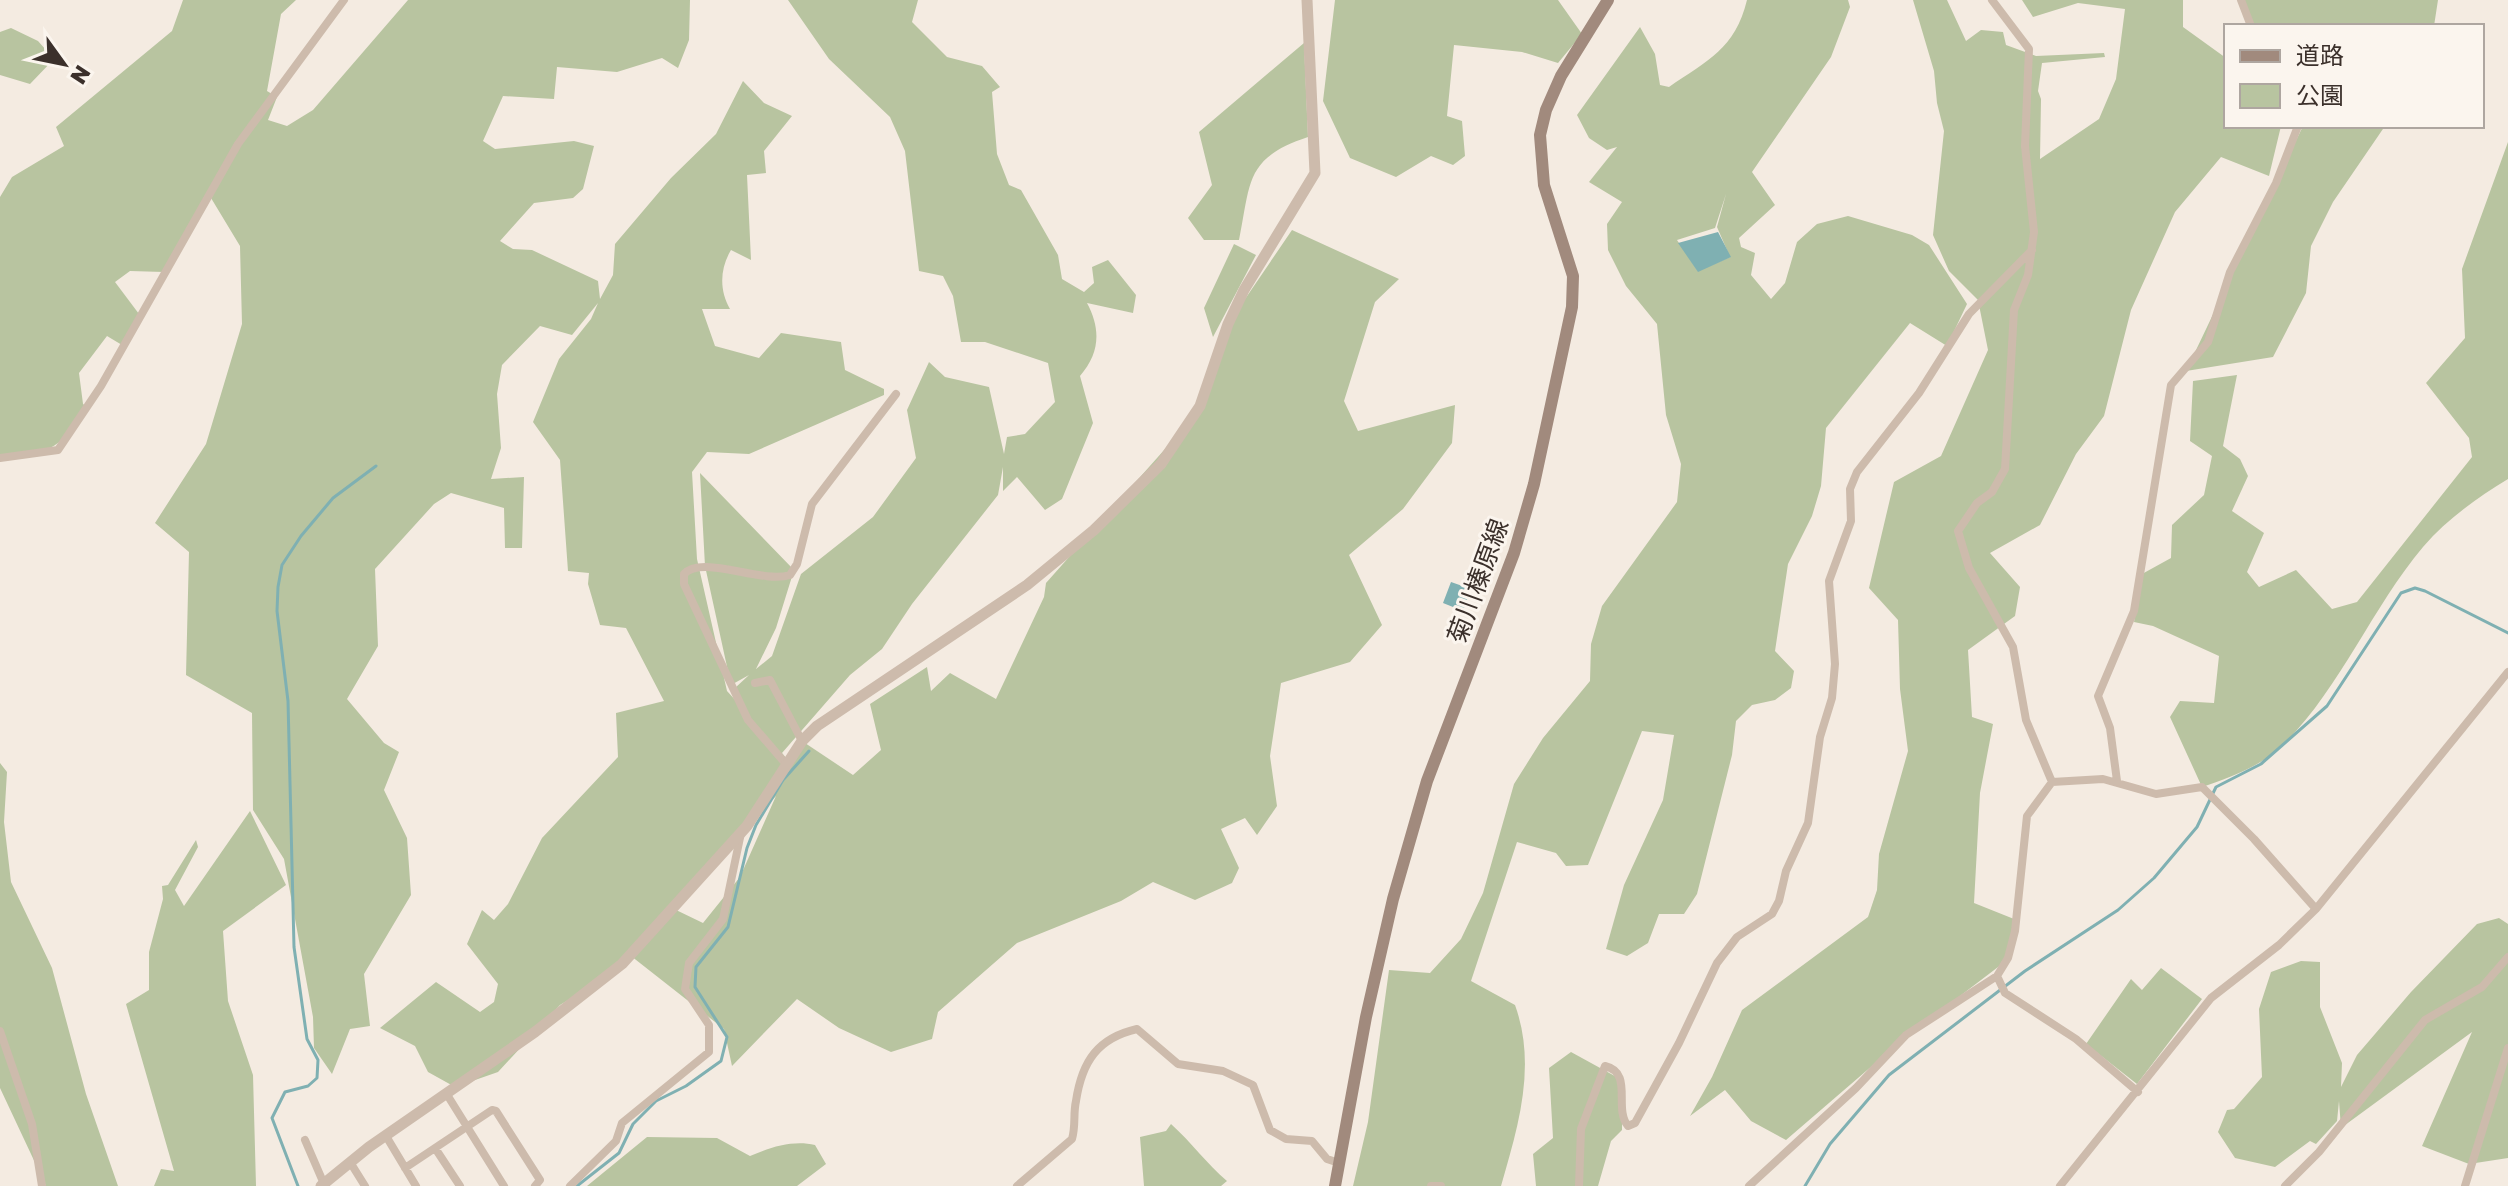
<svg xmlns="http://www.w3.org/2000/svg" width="2508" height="1186" viewBox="0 0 2508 1186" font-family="'Golos Text','Noto Sans JP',sans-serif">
<rect width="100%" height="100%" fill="#f4ebe1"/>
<path fill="#b8c4a0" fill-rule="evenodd" d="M 183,0 L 296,0 L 281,14 L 267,91 L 277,97 L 268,120 L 287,126 L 313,110 L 408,0 L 690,0 L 689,40 L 678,68 L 662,58 L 617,72 L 557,67 L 554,99 L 503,96 L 483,141 L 495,149 L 574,141 L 594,146 L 583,189 L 573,198 L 534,203 L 500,241 L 513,249 L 532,250 L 598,281 L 600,299 L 613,275 L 615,244 L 671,178 L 716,134 L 743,81 L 764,103 L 792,116 L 764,151 L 766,173 L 747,175 L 751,260 L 731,250 C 720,268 719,290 730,309 L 702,309 L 715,346 L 759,358 L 781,333 L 841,342 L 845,370 L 884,389 L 884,395 L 749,454 L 707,452 L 692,472 L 697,559 L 727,691 L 748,714 L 735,688 L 749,675 L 731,685 L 705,566 L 700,473 L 794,570 L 776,628 L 756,669 L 772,656 L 801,574 L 873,517 L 916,458 L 907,410 L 929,362 L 945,377 L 989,387 L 1004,454 L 1007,437 L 1025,434 L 1055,402 L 1048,363 L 985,342 L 961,342 L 953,296 L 943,276 L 919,271 L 905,151 L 890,117 L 829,59 L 788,0 L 918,0 L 912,22 L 947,57 L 982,66 L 1000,87 L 992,92 L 997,154 L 1009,185 L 1021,190 L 1058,255 L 1062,279 L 1084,292 L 1094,283 L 1092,267 L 1108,260 L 1136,295 L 1133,313 L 1087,303 C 1101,329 1100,353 1080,376 L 1093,423 L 1062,499 L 1045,510 L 1017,477 L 1003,491 L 1003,467 L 998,495 L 912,604 L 882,649 L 850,675 L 782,753 L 791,764 L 802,741 L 853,775 L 881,750 L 870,704 L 927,667 L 931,691 L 950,673 L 996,699 L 1044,597 L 1046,583 L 1205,404 L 1228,324 L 1292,230 L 1399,279 L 1375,302 L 1344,401 L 1358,431 L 1455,405 L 1452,443 L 1403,509 L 1349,555 L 1382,625 L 1350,662 L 1281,683 L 1270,756 L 1277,806 L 1257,835 L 1245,818 L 1221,829 L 1239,868 L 1232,883 L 1195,900 L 1153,882 L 1121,901 L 1017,943 L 938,1012 L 932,1039 L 891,1052 L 839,1028 L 797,999 L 732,1066 L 724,1029 L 631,956 L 611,974 L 560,1005 L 498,1072 L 455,1087 L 428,1072 L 415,1046 L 380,1028 L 436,982 L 480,1012 L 494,1002 L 498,984 L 467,944 L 482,910 L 494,920 L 508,904 L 542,838 L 618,757 L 616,713 L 664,701 L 626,628 L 600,625 L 588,584 L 589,573 L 568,571 L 560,460 L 533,422 L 559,359 L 591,319 L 598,303 L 572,335 L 540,326 L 502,365 L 497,394 L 501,448 L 491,479 L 524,477 L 522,548 L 505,548 L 504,508 L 451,493 L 434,504 L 375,569 L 378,646 L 347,699 L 384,743 L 399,752 L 384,790 L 407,838 L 411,895 L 364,974 L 370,1026 L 350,1029 L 332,1074 L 314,1048 L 313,1017 L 284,859 L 253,810 L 252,713 L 186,675 L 189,552 L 155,523 L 206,444 L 242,324 L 240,246 L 211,198 L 164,272 L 130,271 L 115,282 L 139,314 L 122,345 L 107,336 L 79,373 L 83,404 L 88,408 C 58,451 51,452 0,459 L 0,197 L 12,177 L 64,146 L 56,127 L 172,31 ZM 776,796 L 740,877 L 703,923 L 674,909 Z
M 1335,0 L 1558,0 L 1582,34 L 1558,63 L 1522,52 L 1454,45 L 1447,116 L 1462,121 L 1465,156 L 1453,165 L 1431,156 L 1396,177 L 1350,158 L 1323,101 Z
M 1747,0 L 1848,0 L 1850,7 L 1831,57 L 1752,172 L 1775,205 L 1739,238 L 1741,247 L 1755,253 L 1751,275 L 1771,299 L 1785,283 L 1797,242 L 1817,224 L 1848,216 L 1912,235 L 1929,245 L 1967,304 L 1947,346 L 1910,323 L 1826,428 L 1821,486 L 1812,516 L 1788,564 L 1775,651 L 1794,671 L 1791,688 L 1775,700 L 1752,705 L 1736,721 L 1732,755 L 1697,894 L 1684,914 L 1659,914 L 1648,943 L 1627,956 L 1606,949 L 1624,885 L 1663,800 L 1674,735 L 1642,731 L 1588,865 L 1566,866 L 1556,853 L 1517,842 L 1471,981 L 1515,1005 C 1537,1066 1518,1127 1501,1186 L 1353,1186 L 1368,1122 L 1389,970 L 1430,973 L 1461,939 L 1483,893 L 1514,784 L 1543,738 L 1590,681 L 1591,644 L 1602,606 L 1677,502 L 1681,464 L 1666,415 L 1657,324 L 1626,286 L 1608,250 L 1607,224 L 1622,202 L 1589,182 L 1617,147 L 1607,150 L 1589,138 L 1577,115 L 1640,27 L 1655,54 L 1660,85 L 1669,87 C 1708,60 1735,49 1747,0 ZM 1726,194 L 1717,227 L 1730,257 L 1698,271 L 1677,240 L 1715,228 Z
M 1913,0 L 1947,0 L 1966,41 L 1981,30 L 2003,32 L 2006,45 L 2036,56 L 2104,53 L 2105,57 L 2042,63 L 2038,91 L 2041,99 L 2040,159 L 2099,119 L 2116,79 L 2125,9 L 2078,3 L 2033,17 L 2022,0 L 2183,0 L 2183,27 L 2226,58 L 2226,126 L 2281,126 L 2269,176 L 2221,157 L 2175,212 L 2131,310 L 2104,416 L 2076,454 L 2040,525 L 1990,553 L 2020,587 L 2015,616 L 1968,650 L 1972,717 L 1993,724 L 1980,793 L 1974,903 L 2019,921 L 2002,964 L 1901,1041 L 1786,1140 L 1751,1121 L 1725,1090 L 1690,1116 L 1712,1077 L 1742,1010 L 1868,917 L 1877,890 L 1879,854 L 1908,751 L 1900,689 L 1898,620 L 1869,588 L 1894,482 L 1941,456 L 1988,350 L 1978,300 L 1949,271 L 1933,235 L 1944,131 L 1937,103 L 1934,71 Z
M 2242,0 L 2438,0 L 2434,26 L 2252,26 Z
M 11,28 L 38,41 L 54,59 L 30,84 L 0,75 L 0,32 Z
M 1304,43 L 1308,137 C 1245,158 1251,181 1239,240 L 1204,240 L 1188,218 L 1212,185 L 1199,132 Z
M 2303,126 L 2385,126 L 2333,202 L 2311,246 L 2306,293 L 2273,357 L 2186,371 Z
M 2508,142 L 2508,479 C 2477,498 2447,519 2423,547 C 2371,609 2340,689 2282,746 C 2263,765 2227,779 2202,787 L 2170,717 L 2180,701 L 2214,703 L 2219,656 L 2153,626 L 2134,622 L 2142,574 L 2171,558 L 2172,525 L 2204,495 L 2212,456 L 2190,441 L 2193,381 L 2237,375 L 2223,446 L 2240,459 L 2248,476 L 2232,511 L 2264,533 L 2247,572 L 2259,587 L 2296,570 L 2332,609 L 2357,602 L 2472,457 L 2469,438 L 2426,383 L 2465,338 L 2462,269 Z
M 1234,244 L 1256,255 L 1213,337 L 1204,308 Z
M 0,763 L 7,772 L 4,822 L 11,882 L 52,968 L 86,1094 L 118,1186 L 46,1186 L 0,1088 Z
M 250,811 L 286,885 L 223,931 L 228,1001 L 253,1075 L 256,1186 L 154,1186 L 161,1169 L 174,1171 L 126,1004 L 149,990 L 149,952 L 163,899 L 162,886 L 168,885 L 196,840 L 198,847 L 175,890 L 184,906 Z
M 2499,918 L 2508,924 L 2508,1158 L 2469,1164 L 2422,1146 L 2472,1032 L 2341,1128 L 2339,1101 L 2337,1121 L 2316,1144 L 2310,1141 L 2275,1167 L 2235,1158 L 2218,1132 L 2227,1110 L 2234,1109 L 2262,1077 L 2259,1009 L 2271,972 L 2301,961 L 2320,962 L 2320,1007 L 2342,1063 L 2341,1087 L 2357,1055 L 2411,992 L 2477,924 Z
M 2161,968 L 2202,999 L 2137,1084 L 2086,1044 L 2131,979 L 2142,990 Z
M 1571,1052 L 1622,1080 L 1622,1130 L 1611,1141 L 1598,1186 L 1536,1186 L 1533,1154 L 1553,1138 L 1549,1068 Z
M 1171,1124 C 1191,1142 1207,1164 1227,1181 L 1221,1186 L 1144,1186 L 1140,1137 L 1166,1131 Z
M 647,1137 L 717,1138 L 750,1156 C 771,1147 793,1140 815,1145 L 826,1164 L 797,1186 L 587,1186 Z"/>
<path fill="#7fb0b2" d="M 1718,232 L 1731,257 L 1698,272 L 1678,243 Z
M 1451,582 L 1471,589 L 1463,611 L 1443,603 Z"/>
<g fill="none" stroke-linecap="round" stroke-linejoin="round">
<path stroke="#7fb0b2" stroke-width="3" d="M 298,1186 L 272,1118 L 285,1092 L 308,1086 L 317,1078 L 318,1060 L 307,1039 L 294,947 L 288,701 L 277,611 L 278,587 L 282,565 L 301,536 L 333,498 L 376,466
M 577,1186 L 619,1153 L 633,1124 L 656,1101 L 686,1086 L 721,1061 L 727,1037 L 695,987 L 696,967 L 728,927 L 747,848 L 756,825 L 783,780 L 809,751
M 1805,1186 L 1830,1144 L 1889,1075 L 2025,971 L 2118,910 L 2154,878 L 2197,827 L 2216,787 L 2261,764 L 2327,706 L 2401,593 L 2415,588 L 2425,591 L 2508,633"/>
<path stroke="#cdbbac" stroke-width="8" d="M 1992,0 L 2029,49 L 2025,146 L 2034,232 L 2028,275 L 2014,310 L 2005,469 L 1992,492 L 1977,503 L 1958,531 L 1969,568 L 2013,647 L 2026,720 L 2052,782
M 2241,0 L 2251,26
M 0,458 L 58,450 L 101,386 L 238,144 L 344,0
M 755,683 L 770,680 L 802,741
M 786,764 L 748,720 L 684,584 L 684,574 C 702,554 761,584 790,575 L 797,564 L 812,504 L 896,394
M 2117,781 L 2110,728 L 2098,696 L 2134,611 L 2171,385 L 2208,342 L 2230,272 L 2276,183 L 2298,126
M 1997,976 L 2005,993 L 2076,1039 L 2138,1092
M 0,1031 L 32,1124 L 42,1186
M 446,1093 L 504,1186
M 386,1136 L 416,1186
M 305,1140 L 324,1184
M 435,1148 L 460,1186
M 350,1162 L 365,1186
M 405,1168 L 492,1110 L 496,1111 L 540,1180 L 535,1186
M 570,1186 L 616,1141 L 622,1123 L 709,1052 L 709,1025 L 685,989 L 689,963 L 723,919 L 741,833
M 1017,1186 L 1072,1139 C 1076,1125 1073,1114 1076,1101 C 1082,1061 1098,1038 1137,1029 L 1178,1064 L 1223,1071 L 1253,1085 L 1270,1130 L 1286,1139 L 1312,1141 L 1327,1159 L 1339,1163
M 1431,1186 L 1441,1186
M 1579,1186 L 1581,1129 L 1605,1066 C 1634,1073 1613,1108 1628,1126 L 1635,1123 L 1679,1043 L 1717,963 L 1737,937 L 1772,914 L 1779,901 L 1786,871 L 1808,823 L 1820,737 L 1832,698 L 1835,664 L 1829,581 L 1851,521 L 1850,489 L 1857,472 L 1919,393 L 1969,314 L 2032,250
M 1749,1186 L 1856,1088 L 1906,1035 L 1997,976 L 2008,958 L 2015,931 L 2027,816 L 2052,782 L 2103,779 L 2156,794 L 2202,787 L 2254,839 L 2316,909
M 2060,1186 L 2211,998 L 2279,945 L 2316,909 L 2508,672
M 2285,1186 L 2319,1152 L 2425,1020 L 2482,987 L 2508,957
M 2465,1186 L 2508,1048"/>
<path stroke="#cdbbac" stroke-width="11" d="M 321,1186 L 369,1147 L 535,1032 L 622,964 L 747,826 L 802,741 L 817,726 L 1027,585 L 1094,530 L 1161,464 L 1200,406 L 1228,324 L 1244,290 L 1315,173 L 1307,0"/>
<path stroke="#a18a7d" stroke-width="12" d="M 1335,1186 L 1366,1017 L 1393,899 L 1427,781 L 1514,553 L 1534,484 L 1572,307 L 1573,276 L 1544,185 L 1540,135 L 1546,110 L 1561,76 L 1608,0"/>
</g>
<g text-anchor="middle" stroke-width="6" stroke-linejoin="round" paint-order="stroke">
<g font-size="26" fill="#3b302b" stroke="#fbf5ee">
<text transform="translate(1478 581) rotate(-70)" y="9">菊川榛原線</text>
</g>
</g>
<rect x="2224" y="24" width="260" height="104" fill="#fbf5ee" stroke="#aea6a0" stroke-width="2"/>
<rect x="2240" y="50" width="40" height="12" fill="#a18a7d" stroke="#aea6a0" stroke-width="2"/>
<text x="2296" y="64" font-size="24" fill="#3b302b">道路</text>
<rect x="2240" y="84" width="40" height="24" fill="#b8c4a0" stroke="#aea6a0" stroke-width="2"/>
<text x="2296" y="104" font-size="24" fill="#3b302b">公園</text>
<g transform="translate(64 64) rotate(123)" stroke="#fbf5ee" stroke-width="6" paint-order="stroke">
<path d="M0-6L14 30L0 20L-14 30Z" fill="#3b302b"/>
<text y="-12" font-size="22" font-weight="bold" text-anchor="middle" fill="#3b302b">N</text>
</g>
</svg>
